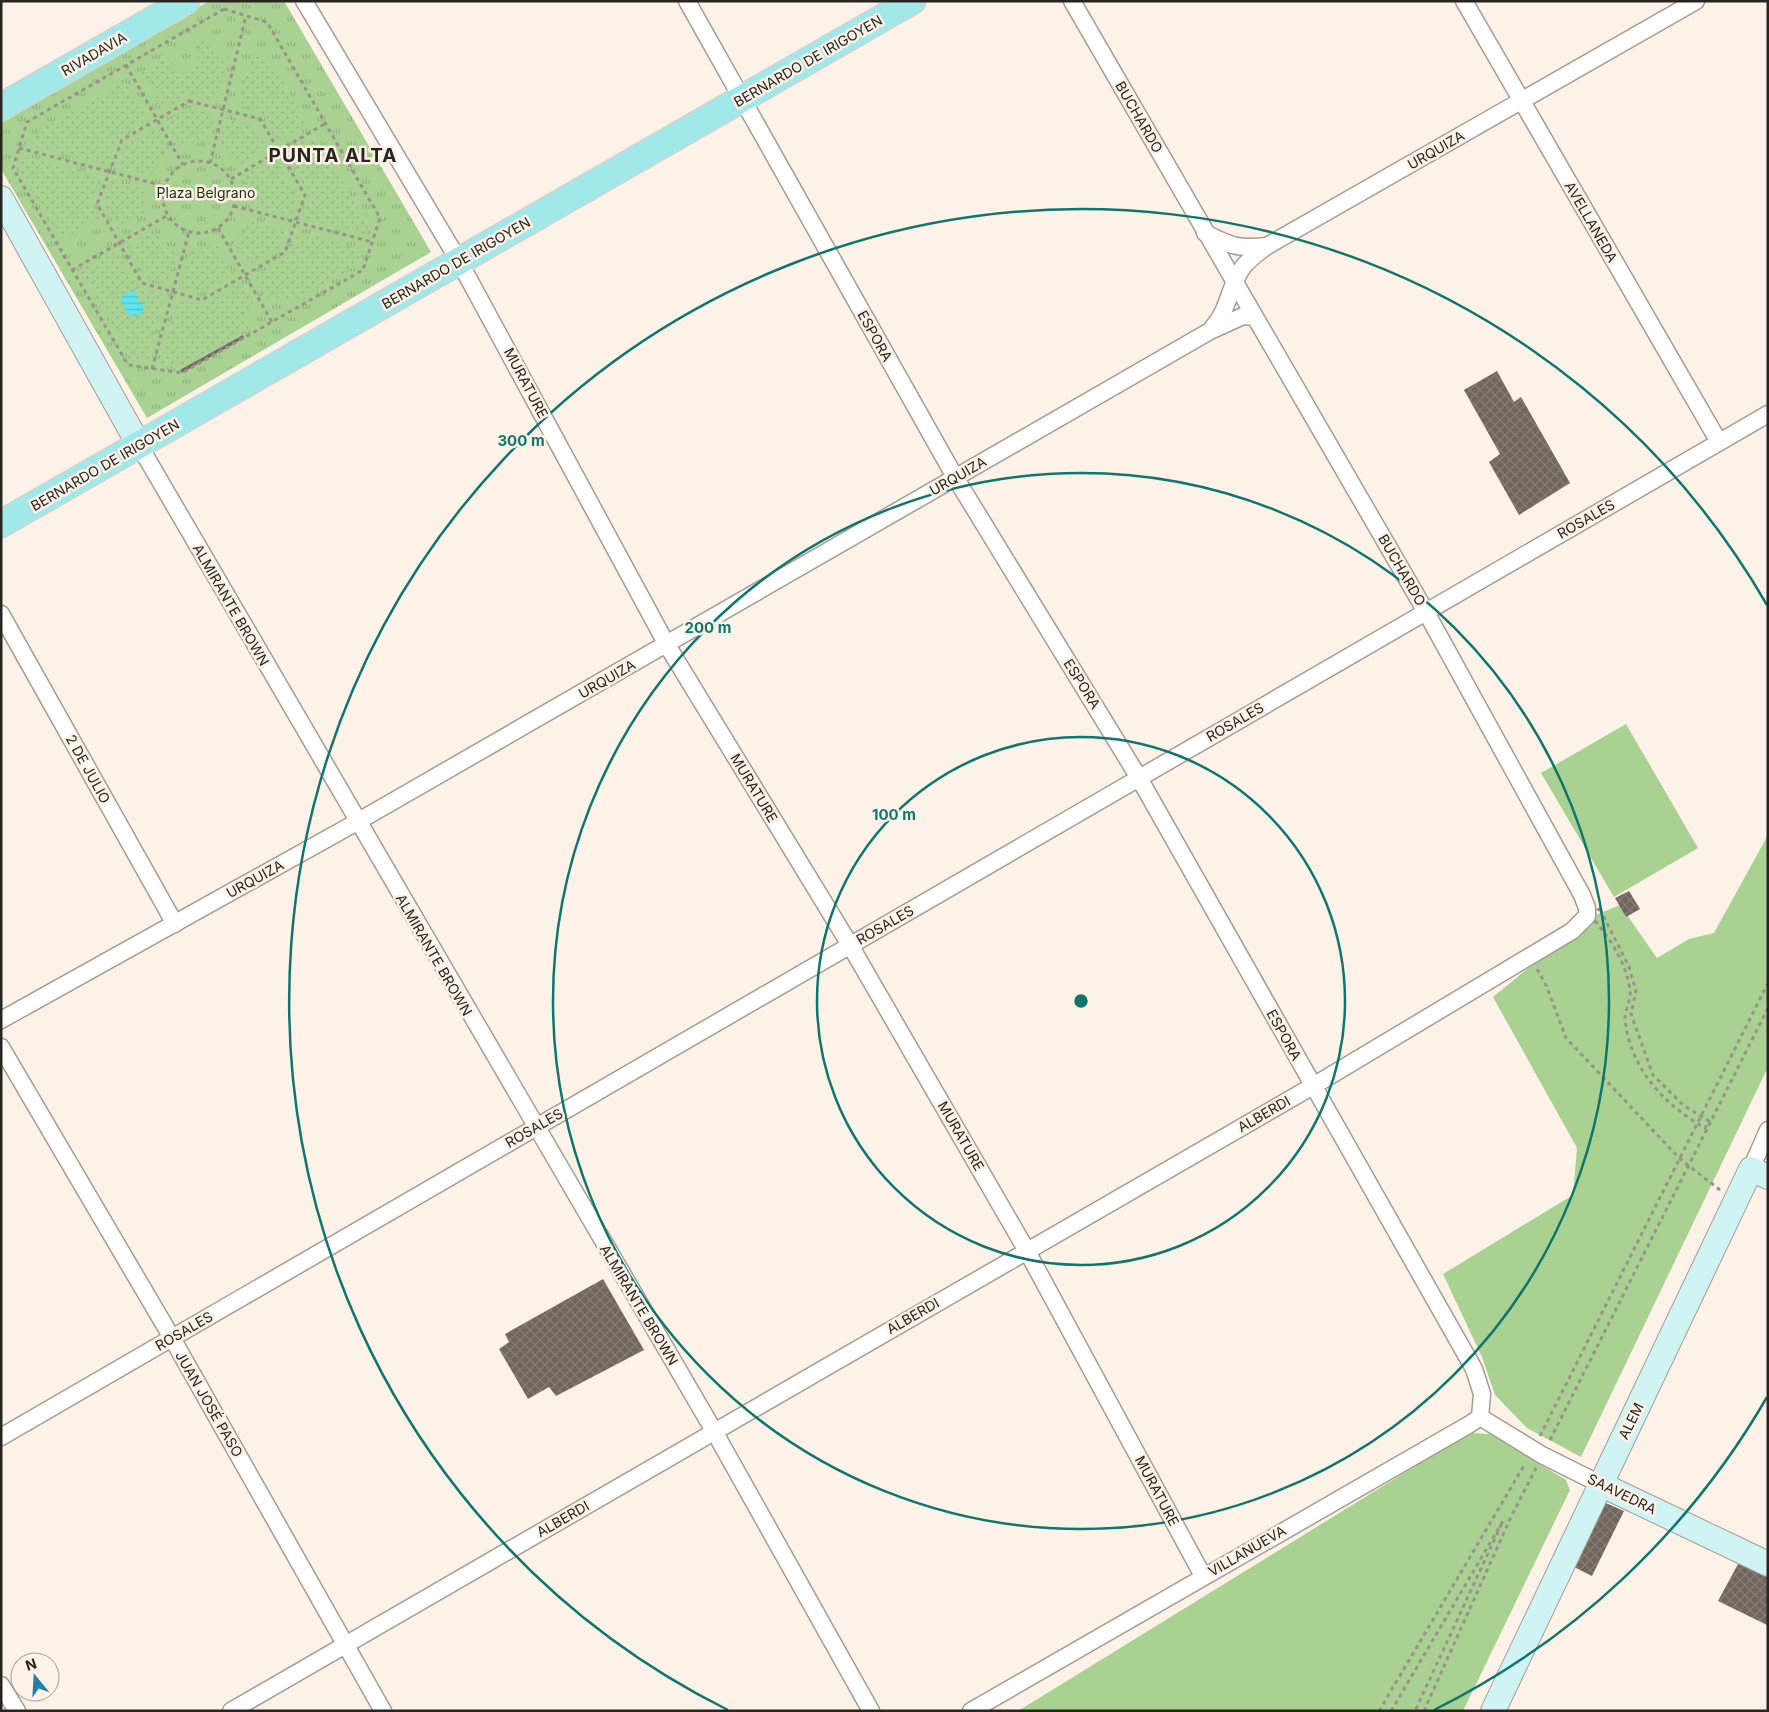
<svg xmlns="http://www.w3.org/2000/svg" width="1769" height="1712" viewBox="0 0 1769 1712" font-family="Inter,sans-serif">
<defs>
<pattern id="park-tufts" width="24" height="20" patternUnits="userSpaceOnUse" patternTransform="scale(1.25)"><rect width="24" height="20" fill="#a8d192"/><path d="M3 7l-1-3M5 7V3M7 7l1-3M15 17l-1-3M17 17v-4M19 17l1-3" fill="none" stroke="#91b37e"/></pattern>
<pattern id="garden-dots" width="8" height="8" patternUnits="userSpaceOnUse" patternTransform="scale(1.25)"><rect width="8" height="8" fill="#a8d192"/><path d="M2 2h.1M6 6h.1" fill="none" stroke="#91b37e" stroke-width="1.8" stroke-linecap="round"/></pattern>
<pattern id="water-rules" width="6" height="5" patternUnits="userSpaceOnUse" patternTransform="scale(1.25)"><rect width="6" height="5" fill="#5fe4ec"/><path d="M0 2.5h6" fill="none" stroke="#53c3ca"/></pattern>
<pattern id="building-cross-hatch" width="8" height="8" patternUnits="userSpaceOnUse" patternTransform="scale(1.25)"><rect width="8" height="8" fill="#70665d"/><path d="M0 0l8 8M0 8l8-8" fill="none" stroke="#847c75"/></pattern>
</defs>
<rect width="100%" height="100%" fill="#fdf2e7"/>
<path fill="#a8d192" d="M 1626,724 L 1698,848 L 1614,897 L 1541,773 Z
M 1768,835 L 1768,1067 L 1581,1457 L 1527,1428 L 1495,1395 L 1482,1357 L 1443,1274 L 1573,1195 L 1577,1148 L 1493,997 L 1591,917 L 1620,905 L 1657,958 L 1689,939 L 1714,933 Z
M 1469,1433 L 1490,1434 L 1566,1480 L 1570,1490 L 1463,1711 L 1018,1711 Z"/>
<path fill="url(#park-tufts)" d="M 209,1 L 284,1 L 431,252 L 147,418 L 1,169 L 1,123 Z"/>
<path fill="url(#garden-dots)" d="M 204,38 L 212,51 L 230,57 L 216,102 L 188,95 L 163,109 L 142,72 L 169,57 L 179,75 L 201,63 L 191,45 Z
M 253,56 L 269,58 L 308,125 L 277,141 L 262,112 L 238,105 Z
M 125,82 L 148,120 L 118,138 L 107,166 L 32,146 L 38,131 Z
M 189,108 L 215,115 L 206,143 L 193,142 L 179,149 L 164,123 Z
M 225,118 L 254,127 L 269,148 L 238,166 L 231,152 L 218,146 Z
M 156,126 L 172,154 L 158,161 L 151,175 L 118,166 L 127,144 Z
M 314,135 L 368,225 L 367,234 L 301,219 L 310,193 L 286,151 Z
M 22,156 L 100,179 L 91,203 L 100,218 L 61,239 L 18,168 Z
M 274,158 L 297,196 L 291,218 L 250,206 L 251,190 L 242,176 Z
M 111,180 L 147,190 L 144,201 L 149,212 L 118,229 L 103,204 Z
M 249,220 L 287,232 L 278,249 L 246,266 L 231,242 L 245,233 Z
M 154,230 L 165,247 L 178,251 L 166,284 L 148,279 L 127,247 Z
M 298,231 L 363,250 L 358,265 L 289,304 L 283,295 L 268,304 L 252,278 L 290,256 Z
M 216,243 L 233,274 L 202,293 L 181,288 L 191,248 L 203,250 Z
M 116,251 L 139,288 L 164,296 L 148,361 L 132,358 L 80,270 Z
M 241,283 L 256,308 L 241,316 L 249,330 L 182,366 L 160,364 L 177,300 L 203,305 Z"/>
<path fill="url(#water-rules)" d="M 132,290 L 136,291 L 138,301 L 145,302 L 142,313 L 136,316 L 130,315 L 125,310 L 121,297 Z"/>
<path fill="url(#building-cross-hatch)" d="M 243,335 L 244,338 L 182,373 L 180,370 Z
M 1497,371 L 1514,402 L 1521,397 L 1570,483 L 1519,515 L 1489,462 L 1500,454 L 1464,390 Z
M 1629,891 L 1640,909 L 1626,917 L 1615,898 Z
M 603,1279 L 644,1350 L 556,1396 L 549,1387 L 528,1399 L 499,1349 L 509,1342 L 505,1334 Z
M 1599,1500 L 1624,1511 L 1592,1576 L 1568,1564 Z
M 1738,1564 L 1768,1577 L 1767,1625 L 1718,1601 Z"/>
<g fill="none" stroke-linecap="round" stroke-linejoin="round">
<defs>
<path id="street" d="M 304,1 L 459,261 L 667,645 L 850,945 L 1027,1251 L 1203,1576
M 687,1 L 955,477 L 1139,778 L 1474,1369 L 1482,1394 L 1480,1417 L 1470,1424 L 971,1711
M 1464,1 L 1719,442
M 1205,233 C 1231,246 1237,249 1267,246
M 1213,327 C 1229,310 1229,285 1243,267 C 1249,259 1259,252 1267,246 L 1696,1
M 139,445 L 714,1431 L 871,1711
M 1,614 L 175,924
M 1,1020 L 357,822 L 1210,331 L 1243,316 L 1255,317
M 1,1047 L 172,1338 L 383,1711
M 1751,1169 L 1768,1130
M 1480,1417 L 1542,1455 L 1600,1484
M 1,1437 L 1768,414
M 1,1685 L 17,1711
M 231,1711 L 1313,1086 L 1572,931 L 1587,916 L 1587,908 L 1582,895 L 1426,612 L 1072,1"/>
<path id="secondary" d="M 1,198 L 139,445
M 1600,1484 L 1768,1564
M 1493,1711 L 1751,1169 L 1768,1177"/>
<path id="primary" d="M 1,107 L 186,1
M 1,524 L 912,1"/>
</defs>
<use href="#street" stroke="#a79c93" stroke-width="19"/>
<use href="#secondary" stroke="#a79c93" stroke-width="26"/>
<use href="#primary" stroke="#d4d3d2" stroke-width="29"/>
<path stroke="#9b938b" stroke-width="3" stroke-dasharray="4 4" stroke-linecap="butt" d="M 224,9 L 267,22 L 380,218 L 363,270 L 182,373 L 128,365 L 13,168 L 27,122 Z
M 126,65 L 183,165
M 189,101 L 260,119 L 305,195 L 285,252 L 202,300 L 142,283 L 97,204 L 122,140 Z
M 19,148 L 164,186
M163 197a36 36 0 1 1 72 0a36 36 0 1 1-72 0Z
M 210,163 L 246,16
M 231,179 L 326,123
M 234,206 L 372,242
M 218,228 L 272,322
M 72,270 L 168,215
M 152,369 L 189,232
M 1600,909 L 1629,967 L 1636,991 L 1631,1014 L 1653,1075 L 1683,1105 L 1709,1121 L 1705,1128 C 1663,1104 1630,1068 1625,1019 C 1625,1009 1632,998 1630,989 C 1625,959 1607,934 1588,913 Z
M 1537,969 L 1546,985 L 1566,1038 L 1680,1159 L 1720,1190
M 1540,1436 L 1768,983
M 1550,1440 L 1768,1008
M 1379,1711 L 1525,1464
M 1391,1711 L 1503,1521 L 1415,1711
M 1424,1711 L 1510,1519 L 1536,1468"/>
<use href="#street" stroke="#fff" stroke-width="16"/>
<use href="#secondary" stroke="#d0f4f4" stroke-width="24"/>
<use href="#primary" stroke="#a1e8e8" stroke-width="26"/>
</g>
<g fill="none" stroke="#0f766e" stroke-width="2.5">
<circle cx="1081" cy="1001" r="264"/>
<circle cx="1081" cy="1001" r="528"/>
<path d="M1767 1397A792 792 0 0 1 1434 1710M728 1710A792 792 0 1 1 1767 605"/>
</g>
<g text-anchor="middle" stroke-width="5" stroke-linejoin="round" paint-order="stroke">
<g font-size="14" fill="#282420" stroke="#fdf2e7">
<text transform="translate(94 54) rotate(-30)" y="5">RIVADAVIA</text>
<text transform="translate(808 61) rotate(-30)" y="5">BERNARDO DE IRIGOYEN</text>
<text transform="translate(1139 117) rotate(60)" y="5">BUCHARDO</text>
<text transform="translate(1436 150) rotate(-30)" y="5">URQUIZA</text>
<text transform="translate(1591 222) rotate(60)" y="5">AVELLANEDA</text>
<text transform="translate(456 263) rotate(-30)" y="5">BERNARDO DE IRIGOYEN</text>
<text transform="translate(875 336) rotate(61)" y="5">ESPORA</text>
<text transform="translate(526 383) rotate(62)" y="5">MURATURE</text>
<text transform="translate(105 465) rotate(-30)" y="5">BERNARDO DE IRIGOYEN</text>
<text transform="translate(958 476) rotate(-30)" y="5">URQUIZA</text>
<text transform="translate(1586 519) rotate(-30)" y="5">ROSALES</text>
<text transform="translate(1402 570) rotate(60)" y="5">BUCHARDO</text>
<text transform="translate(231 605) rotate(60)" y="5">ALMIRANTE BROWN</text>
<text transform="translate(607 679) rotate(-30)" y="5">URQUIZA</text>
<text transform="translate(1082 684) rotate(58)" y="5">ESPORA</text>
<text transform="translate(1235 722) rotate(-30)" y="5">ROSALES</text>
<text transform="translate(88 769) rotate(61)" y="5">2 DE JULIO</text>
<text transform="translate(754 788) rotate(59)" y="5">MURATURE</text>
<text transform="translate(255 879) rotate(-29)" y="5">URQUIZA</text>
<text transform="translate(885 925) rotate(-30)" y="5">ROSALES</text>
<text transform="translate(434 955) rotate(60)" y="5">ALMIRANTE BROWN</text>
<text transform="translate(1284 1035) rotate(61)" y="5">ESPORA</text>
<text transform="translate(1264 1114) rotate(-30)" y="5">ALBERDI</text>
<text transform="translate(534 1128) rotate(-30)" y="5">ROSALES</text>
<text transform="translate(961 1136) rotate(60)" y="5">MURATURE</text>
<text transform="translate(639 1305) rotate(59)" y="5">ALMIRANTE BROWN</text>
<text transform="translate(913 1316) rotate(-30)" y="5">ALBERDI</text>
<text transform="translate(184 1331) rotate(-30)" y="5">ROSALES</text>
<text transform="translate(209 1404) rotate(60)" y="5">JUAN JOSÉ PASO</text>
<text transform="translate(1631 1421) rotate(-64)" y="5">ALEM</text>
<text transform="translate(1157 1491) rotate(62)" y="5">MURATURE</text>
<text transform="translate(1622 1494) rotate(26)" y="5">SAAVEDRA</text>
<text transform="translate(563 1519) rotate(-30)" y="5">ALBERDI</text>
<text transform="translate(1247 1551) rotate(-30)" y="5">VILLANUEVA</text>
</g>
<g font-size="14" fill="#1c2f10" stroke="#fdf2e7">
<text x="206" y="198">Plaza Belgrano</text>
</g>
<g font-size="19" font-weight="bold" letter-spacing="1" fill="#282420" stroke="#fdf2e7">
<text x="333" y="162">PUNTA ALTA</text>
</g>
</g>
<circle cx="1081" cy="1001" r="8" fill="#0f766e" stroke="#fdf2e7" stroke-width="2.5"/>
<g font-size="15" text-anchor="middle" font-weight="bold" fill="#0f766e" stroke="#fdf2e7" stroke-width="5" stroke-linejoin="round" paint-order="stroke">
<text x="521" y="446">300 m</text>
<text x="708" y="633">200 m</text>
<text x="894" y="820">100 m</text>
</g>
<rect width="1769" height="1712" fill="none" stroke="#282420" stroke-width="5"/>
<g transform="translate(35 1677) rotate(342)"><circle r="24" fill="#fdf2e7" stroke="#a8a097"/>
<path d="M0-4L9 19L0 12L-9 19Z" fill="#247eac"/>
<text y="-8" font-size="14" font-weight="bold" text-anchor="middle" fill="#282420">N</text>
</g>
</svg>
